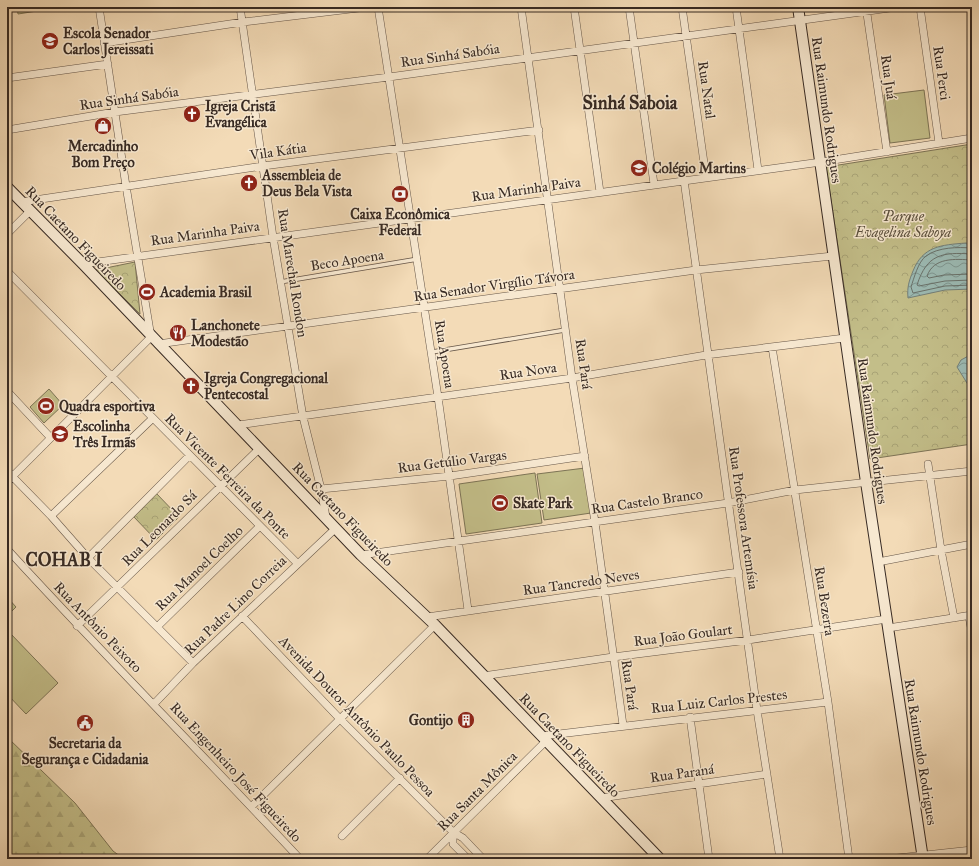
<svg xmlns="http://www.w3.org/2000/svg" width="979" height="866" viewBox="0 0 979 866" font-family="'IM FELL Great Primer',serif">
<defs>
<pattern id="forest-firs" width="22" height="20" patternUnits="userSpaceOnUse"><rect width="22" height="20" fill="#c3be89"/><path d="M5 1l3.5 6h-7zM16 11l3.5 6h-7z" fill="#a8a376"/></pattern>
<pattern id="park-crowns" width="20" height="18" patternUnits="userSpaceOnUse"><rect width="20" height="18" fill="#c3be89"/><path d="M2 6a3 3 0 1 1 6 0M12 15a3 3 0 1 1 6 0" fill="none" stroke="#a8a376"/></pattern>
<pattern id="garden-dots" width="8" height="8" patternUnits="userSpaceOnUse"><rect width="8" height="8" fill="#c3be89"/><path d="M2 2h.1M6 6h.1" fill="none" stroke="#a8a376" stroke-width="1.8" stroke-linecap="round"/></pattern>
<pattern id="water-waves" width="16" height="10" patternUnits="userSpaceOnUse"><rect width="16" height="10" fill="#9cbab3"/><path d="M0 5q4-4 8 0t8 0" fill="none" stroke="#809791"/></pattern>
</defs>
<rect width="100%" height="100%" fill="#f3dbb7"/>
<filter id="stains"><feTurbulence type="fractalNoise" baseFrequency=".005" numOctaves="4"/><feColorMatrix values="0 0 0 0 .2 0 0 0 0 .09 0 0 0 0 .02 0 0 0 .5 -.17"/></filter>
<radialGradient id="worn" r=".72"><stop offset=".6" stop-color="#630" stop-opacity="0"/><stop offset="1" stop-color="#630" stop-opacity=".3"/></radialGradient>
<path fill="url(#forest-firs)" stroke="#7d7456" d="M 7,737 L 75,803 L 113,851 L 124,859 L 7,859 Z"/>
<path fill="url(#park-crowns)" stroke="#7d7456" d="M 972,144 L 972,444 L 870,459 L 826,167 Z
M 135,262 L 140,314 L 96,270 Z
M 156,493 L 179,517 L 156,540 L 133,516 Z"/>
<path fill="url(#garden-dots)" stroke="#7d7456" d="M 17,7 L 38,7 L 37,11 L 18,14 Z"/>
<path fill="#c3be89" stroke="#7d7456" d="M 924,90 L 930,138 L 890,143 L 884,95 Z
M 49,389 L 63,405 L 44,423 L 30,407 Z
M 585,468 L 591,513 L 544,520 L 537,474 Z
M 535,473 L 542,523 L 466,534 L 459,484 Z
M 7,597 L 16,607 L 7,616 Z
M 10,633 L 58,683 L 26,714 L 7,694 L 7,636 Z"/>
<path fill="url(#water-waves)" stroke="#748079" d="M 966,243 L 972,245 L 972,289 L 945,290 L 908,298 C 907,287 909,281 913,271 C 923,246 941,245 966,243 Z
M 972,354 L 972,391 L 957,367 L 961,360 Z"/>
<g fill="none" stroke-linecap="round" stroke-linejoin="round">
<path stroke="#6a726b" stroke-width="1" d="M 972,248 C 958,247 938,247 926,256 C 918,262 914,278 911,287 L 913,293 L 945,286 L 972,285
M 972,254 C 942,252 927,254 917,285 L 919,286 L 945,281 L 972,280
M 972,260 C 955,259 934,257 927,276 L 929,278 L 944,275 L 972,274"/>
<defs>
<path id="lane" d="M 280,282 L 418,259
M 432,352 L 565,330"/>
<path id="street" d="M 240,7 L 273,237 L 303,417 L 321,489 L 326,517
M 378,7 L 438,397 L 468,610
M 521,7 L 572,378 L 595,522 L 623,725
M 574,7 L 600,192
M 629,7 L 654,184
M 682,7 L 706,177
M 736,7 L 758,170
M 866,7 L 887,152
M 920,7 L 939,143
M 104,43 L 243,22 L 367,7
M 7,78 L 108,64
M 7,130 L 115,112 L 389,77 L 897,7
M 684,180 L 757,710 L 780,859
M 21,202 L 263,166 L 539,130
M 7,234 L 30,211
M 83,264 L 821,162 L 972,138
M 7,271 L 297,563
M 158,344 L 696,270 L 833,256
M 772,347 L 828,702 L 849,859
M 7,391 L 50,437
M 238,425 L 572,378 L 706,355 L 845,338
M 928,464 L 941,550 L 954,618
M 7,471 L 51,516 L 88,558 L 193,663
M 7,482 L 151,337 L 126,186 L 99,7
M 321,489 L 450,476 L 585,456
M 51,516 L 153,418
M 7,549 C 103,654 203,755 300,859
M 361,555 L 728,503 L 795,490 L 972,471
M 88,558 L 189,456
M 878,562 L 972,544
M 242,616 L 340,719 L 453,832 L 463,838 L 483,859
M 969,616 L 972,633
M 427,617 L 739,572
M 77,626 L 259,449
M 157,627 L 259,527
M 888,628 L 972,615
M 483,676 L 613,657 L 748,640 L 887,619
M 154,704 L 193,663 L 336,528
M 690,717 L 709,859
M 542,736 L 828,702
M 601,798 L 767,774
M 251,807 L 435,625
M 453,832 L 453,844 L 468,859
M 342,836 L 400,778
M 427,859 L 546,741
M 888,859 L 972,850"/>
<path id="secondary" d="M 798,7 L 866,482 L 923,859
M 7,187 L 83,264 L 361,555 L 435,625 L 660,859"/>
</defs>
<use href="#lane" stroke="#665648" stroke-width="5"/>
<use href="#street" stroke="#665648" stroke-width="8"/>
<use href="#secondary" stroke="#372a23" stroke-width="12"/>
<use href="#lane" stroke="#f7e8d0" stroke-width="3.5"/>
<use href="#street" stroke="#f7e8d0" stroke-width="7"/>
<use href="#secondary" stroke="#f7e8d0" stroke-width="10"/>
</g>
<defs>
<symbol id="school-disc" viewBox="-11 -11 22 22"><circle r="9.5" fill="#8f2418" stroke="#f7e8d0"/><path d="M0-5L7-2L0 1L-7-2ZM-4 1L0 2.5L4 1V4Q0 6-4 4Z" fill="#fff"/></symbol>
<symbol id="church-disc" viewBox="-11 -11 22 22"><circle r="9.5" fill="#8f2418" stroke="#f7e8d0"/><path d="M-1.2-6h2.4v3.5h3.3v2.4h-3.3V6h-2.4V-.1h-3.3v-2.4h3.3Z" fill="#fff"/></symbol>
<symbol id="shop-disc" viewBox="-11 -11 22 22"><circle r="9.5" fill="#8f2418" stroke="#f7e8d0"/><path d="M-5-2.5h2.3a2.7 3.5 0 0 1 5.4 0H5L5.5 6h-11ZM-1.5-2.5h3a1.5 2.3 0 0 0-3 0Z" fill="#fff"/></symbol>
<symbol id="bank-disc" viewBox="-11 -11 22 22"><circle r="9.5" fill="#8f2418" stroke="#f7e8d0"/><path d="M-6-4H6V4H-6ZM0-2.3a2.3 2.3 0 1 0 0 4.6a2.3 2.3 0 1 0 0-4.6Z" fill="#fff"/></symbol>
<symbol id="stadium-disc" viewBox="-11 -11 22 22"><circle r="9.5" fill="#8f2418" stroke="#f7e8d0"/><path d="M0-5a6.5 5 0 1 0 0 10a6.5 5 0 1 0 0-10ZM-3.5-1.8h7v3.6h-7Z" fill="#fff"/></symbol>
<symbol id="restaurant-disc" viewBox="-11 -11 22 22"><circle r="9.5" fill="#8f2418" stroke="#f7e8d0"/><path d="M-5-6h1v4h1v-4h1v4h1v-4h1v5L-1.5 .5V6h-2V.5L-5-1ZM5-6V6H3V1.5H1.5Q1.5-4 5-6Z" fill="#fff"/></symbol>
<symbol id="building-disc" viewBox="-11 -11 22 22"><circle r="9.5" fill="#8f2418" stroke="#f7e8d0"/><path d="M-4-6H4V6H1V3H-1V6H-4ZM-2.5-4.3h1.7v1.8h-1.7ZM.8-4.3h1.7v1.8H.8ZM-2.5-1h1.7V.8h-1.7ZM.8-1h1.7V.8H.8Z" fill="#fff"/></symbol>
<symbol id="civic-disc" viewBox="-11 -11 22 22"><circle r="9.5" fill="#8f2418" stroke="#f7e8d0"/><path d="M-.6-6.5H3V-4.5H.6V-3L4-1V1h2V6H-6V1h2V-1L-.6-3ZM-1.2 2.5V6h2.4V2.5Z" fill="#fff"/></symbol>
</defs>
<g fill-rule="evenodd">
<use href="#school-disc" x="40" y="31" width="20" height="20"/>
<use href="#church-disc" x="182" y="104" width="20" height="20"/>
<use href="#shop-disc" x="93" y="116" width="20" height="20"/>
<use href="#school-disc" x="629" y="158" width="20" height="20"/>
<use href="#church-disc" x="239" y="173" width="20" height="20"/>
<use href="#bank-disc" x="390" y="184" width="20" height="20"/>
<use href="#stadium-disc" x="137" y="282" width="20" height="20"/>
<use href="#restaurant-disc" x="168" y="323" width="20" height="20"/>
<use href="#church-disc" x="181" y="376" width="20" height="20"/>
<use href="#stadium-disc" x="36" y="396" width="20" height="20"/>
<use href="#school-disc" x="50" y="424" width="20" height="20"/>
<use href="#stadium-disc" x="490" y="493" width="20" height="20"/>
<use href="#building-disc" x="456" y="710" width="20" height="20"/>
<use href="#civic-disc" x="75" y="713" width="20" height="20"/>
</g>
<g text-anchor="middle" stroke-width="3" stroke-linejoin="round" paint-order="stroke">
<g font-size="14" font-weight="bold" fill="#372a23" stroke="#f7e8d0" text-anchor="start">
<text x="63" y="38">Escola Senador<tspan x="63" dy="16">Carlos Jereissati</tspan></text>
<text x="205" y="111">Igreja Cristã<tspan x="205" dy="16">Evangélica</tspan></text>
<text x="103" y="151" text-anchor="middle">Mercadinho<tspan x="103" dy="16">Bom Preço</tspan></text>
<text x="652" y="173">Colégio Martins</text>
<text x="262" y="180">Assembleia de<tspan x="262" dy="16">Deus Bela Vista</tspan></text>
<text x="400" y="219" text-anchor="middle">Caixa Econômica<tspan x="400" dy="16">Federal</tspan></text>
<text x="160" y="297">Academia Brasil</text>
<text x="191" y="330">Lanchonete<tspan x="191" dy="16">Modestão</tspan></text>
<text x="204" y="383">Igreja Congregacional<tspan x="204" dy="16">Pentecostal</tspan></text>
<text x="59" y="411">Quadra esportiva</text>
<text x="73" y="431">Escolinha<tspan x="73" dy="16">Três Irmãs</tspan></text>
<text x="513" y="508">Skate Park</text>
<text x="453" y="725" text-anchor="end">Gontijo</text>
<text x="85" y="748" text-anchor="middle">Secretaria da<tspan x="85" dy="16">Segurança e Cidadania</tspan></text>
</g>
<g font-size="14" fill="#372a23" stroke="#f7e8d0">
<text transform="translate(450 55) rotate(-8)" y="5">Rua Sinhá Sabóia</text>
<text transform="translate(942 73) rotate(82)" y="5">Rua Perci</text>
<text transform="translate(889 77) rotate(82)" y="5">Rua Juá</text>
<text transform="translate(707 90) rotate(82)" y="5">Rua Natal</text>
<text transform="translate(129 98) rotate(-8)" y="5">Rua Sinhá Sabóia</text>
<text transform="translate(827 110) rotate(82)" y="5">Rua Raimundo Rodrigues</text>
<text transform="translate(278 151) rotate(-8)" y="5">Vila Kátia</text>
<text transform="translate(526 189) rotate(-8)" y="5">Rua Marinha Paiva</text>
<text transform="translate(205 233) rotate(-8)" y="5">Rua Marinha Paiva</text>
<text transform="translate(76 238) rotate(46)" y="5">Rua Caetano Figueiredo</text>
<text transform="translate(347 260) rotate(-9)" y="5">Beco Apoena</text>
<text transform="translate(293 273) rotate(81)" y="5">Rua Marechal Rondon</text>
<text transform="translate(494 285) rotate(-8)" y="5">Rua Senador Virgílio Távora</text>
<text transform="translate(445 354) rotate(81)" y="5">Rua Apoena</text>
<text transform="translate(584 364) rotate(82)" y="5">Rua Pará</text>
<text transform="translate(528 371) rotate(-8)" y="5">Rua Nova</text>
<text transform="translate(873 431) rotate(82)" y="5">Rua Raimundo Rodrigues</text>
<text transform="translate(452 461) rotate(-7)" y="5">Rua Getúlio Vargas</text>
<text transform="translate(228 476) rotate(45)" y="5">Rua Vicente Ferreira da Ponte</text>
<text transform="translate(647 501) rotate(-8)" y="5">Rua Castelo Branco</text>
<text transform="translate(343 514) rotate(46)" y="5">Rua Caetano Figueiredo</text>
<text transform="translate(744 518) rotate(82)" y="5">Rua Professora Artemísia</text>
<text transform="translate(159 528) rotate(-45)" y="5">Rua Leonardo Sá</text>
<text transform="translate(199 568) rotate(-44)" y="5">Rua Manoel Coelho</text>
<text transform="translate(581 582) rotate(-8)" y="5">Rua Tancredo Neves</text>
<text transform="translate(825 601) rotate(81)" y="5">Rua Bezerra</text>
<text transform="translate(235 605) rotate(-44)" y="5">Rua Padre Lino Correia</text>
<text transform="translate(98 627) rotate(46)" y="5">Rua Antônio Peixoto</text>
<text transform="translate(683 635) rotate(-7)" y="5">Rua João Goulart</text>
<text transform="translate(630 685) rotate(82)" y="5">Rua Pará</text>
<text transform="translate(719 701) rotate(-6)" y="5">Rua Luiz Carlos Prestes</text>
<text transform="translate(357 716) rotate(46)" y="5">Avenida Doutor Antônio Paulo Pessoa</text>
<text transform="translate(570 745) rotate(46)" y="5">Rua Caetano Figueiredo</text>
<text transform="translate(921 752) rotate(81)" y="5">Rua Raimundo Rodrigues</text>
<text transform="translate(236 772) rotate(47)" y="5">Rua Engenheiro José Figueiredo</text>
<text transform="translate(682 773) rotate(-8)" y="5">Rua Paraná</text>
<text transform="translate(477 791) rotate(-45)" y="5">Rua Santa Mônica</text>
</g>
<g font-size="14" font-style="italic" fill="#5a4f3c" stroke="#f7e8d0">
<text x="903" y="221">Parque<tspan x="903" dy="16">Evagelina Saboya</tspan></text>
</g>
<g font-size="18" font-weight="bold" fill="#372a23" stroke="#f7e8d0">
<text x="630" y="109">Sinhá Saboia</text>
<text x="64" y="566">COHAB I</text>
</g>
</g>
<rect width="979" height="866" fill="none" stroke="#f3dbb7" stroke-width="24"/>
<rect x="8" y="8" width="963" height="850" fill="none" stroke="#372a23" stroke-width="2"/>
<rect x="12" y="12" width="955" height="842" fill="none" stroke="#372a23"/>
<rect width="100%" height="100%" filter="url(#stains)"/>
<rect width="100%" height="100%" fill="url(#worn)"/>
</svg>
